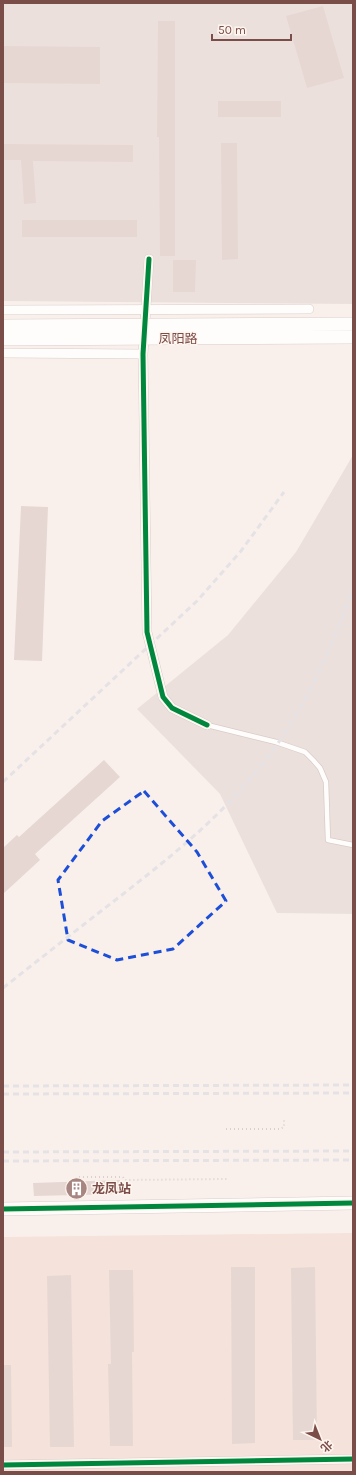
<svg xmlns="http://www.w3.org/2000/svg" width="356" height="1475" viewBox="0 0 356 1475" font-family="Karla,'Noto Sans SC',sans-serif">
<rect width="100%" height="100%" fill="#f9f0ec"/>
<path fill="#f4e2db" d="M 353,1233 L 353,1472 L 3,1472 L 3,1237 Z"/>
<path fill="#ece0dd" d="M 3,3 L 353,3 L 353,304 L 3,301 Z
M 353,455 L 353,914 L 277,913 L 220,794 L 137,709 L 228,635 L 296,552 Z"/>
<path fill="#e6d7d3" d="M 323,6 L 344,78 L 307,88 L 286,16 Z
M 158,21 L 175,21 L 175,256 L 160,256 L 159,137 L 157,137 Z
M 3,46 L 100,47 L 100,84 L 3,83 Z
M 218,101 L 281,101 L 281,117 L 218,117 Z
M 221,143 L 237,143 L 238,259 L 222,260 Z
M 3,144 L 133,145 L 133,162 L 33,161 L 36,203 L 24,204 L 21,160 L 3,160 Z
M 22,220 L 137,220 L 137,237 L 22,237 Z
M 173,260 L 196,260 L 195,292 L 173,292 Z
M 21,506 L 48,507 L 42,661 L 14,660 Z
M 104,760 L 120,777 L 35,854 L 40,860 L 3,894 L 3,848 L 17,835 L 19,837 Z
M 120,1180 L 120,1194 L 34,1196 L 33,1183 Z
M 231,1267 L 255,1267 L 255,1443 L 232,1444 Z
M 315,1267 L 317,1440 L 293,1440 L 291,1268 Z
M 109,1270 L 133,1270 L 134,1352 L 132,1352 L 133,1446 L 110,1446 L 108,1364 L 111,1364 Z
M 71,1275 L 74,1447 L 50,1447 L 47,1276 Z
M 3,1365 L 11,1365 L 12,1447 L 3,1447 Z"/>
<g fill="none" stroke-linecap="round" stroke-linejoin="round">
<defs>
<path id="lane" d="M 207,725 L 276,742 L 305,752 L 313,760 L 320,768 L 326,782 L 328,840 L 353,845"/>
<path id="street" d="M 149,259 L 143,354 L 147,632 L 163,697 L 172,708 L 207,725
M 3,310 L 309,309
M 3,353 L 143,354
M 3,1465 L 353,1459"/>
<path id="secondary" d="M 3,1209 L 353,1203"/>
</defs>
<use href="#lane" stroke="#d8ccc8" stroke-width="6"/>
<use href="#street" stroke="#d8ccc8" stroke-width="10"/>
<use href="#secondary" stroke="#dacdca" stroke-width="14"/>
<path stroke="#dcd0cd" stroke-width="2" stroke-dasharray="1 3" stroke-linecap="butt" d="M 226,1129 L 280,1129 L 284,1127 L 284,1119
M 79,1197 L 79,1177 L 123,1177 L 125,1180 L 227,1179"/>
<use href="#lane" stroke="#fefdfc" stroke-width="4.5"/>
<use href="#street" stroke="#fefdfc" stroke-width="9"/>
<use href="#secondary" stroke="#fefdfc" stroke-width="13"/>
<path stroke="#e5e2e6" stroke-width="3" stroke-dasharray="6 4" stroke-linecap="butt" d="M 3,782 L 197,601 L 241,551 L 284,492
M 3,988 C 41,958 79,928 118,898 C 168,859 215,822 256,772 C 301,718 330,654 353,588
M 3,1086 L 353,1085
M 3,1094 L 353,1093
M 3,1152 L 353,1151
M 3,1161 L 353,1160"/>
<defs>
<path id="secondary-bridge" d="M 3,326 L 353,324
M 3,339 L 353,337"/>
</defs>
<use href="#secondary-bridge" stroke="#dacdca" stroke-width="14" stroke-linecap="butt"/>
<use href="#secondary-bridge" stroke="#fefdfc" stroke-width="13"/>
<defs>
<path id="cycleway" d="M 149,259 L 143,354 L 147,632 L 163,697 L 172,708 L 207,725
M 3,1209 L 353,1203
M 3,1465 L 353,1459"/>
</defs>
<use href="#cycleway" stroke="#fff5ef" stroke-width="8"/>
<use href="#cycleway" stroke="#00873e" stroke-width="5"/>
</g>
<path fill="none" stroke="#1d4ed8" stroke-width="3" stroke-dasharray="8 5" stroke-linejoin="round" d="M 144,791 L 197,852 L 226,901 L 173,949 L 117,960 L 68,940 L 58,880 L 102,821 Z"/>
<defs>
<symbol id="building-disc" viewBox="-11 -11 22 22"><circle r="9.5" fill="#a78681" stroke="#fff5ef"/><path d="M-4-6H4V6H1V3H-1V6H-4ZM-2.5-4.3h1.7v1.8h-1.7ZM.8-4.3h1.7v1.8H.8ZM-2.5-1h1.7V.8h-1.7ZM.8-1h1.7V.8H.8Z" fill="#fff"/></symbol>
</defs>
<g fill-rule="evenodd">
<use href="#building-disc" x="64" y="1176" width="25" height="25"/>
</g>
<g text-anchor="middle" stroke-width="3" stroke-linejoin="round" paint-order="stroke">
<g font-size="13" fill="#7b4d48" stroke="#fff5ef">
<text x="178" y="343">凤阳路</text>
</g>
<g font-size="13" font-weight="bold" fill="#7b4d48" stroke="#fff5ef" text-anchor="start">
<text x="92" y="1193">龙凤站</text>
</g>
</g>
<rect width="356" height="1475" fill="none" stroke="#7b4d48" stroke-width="8"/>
<g transform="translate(320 1439) rotate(137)" stroke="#fff5ef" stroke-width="3" paint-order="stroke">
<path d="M0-3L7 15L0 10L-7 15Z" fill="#7b4d48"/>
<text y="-6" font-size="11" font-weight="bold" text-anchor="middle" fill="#7b4d48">北</text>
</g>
<path d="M212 34v6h79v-6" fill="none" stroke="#7b4d48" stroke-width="2"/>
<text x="218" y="34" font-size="12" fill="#7b4d48" stroke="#fff5ef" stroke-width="3" paint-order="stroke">50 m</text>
</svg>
